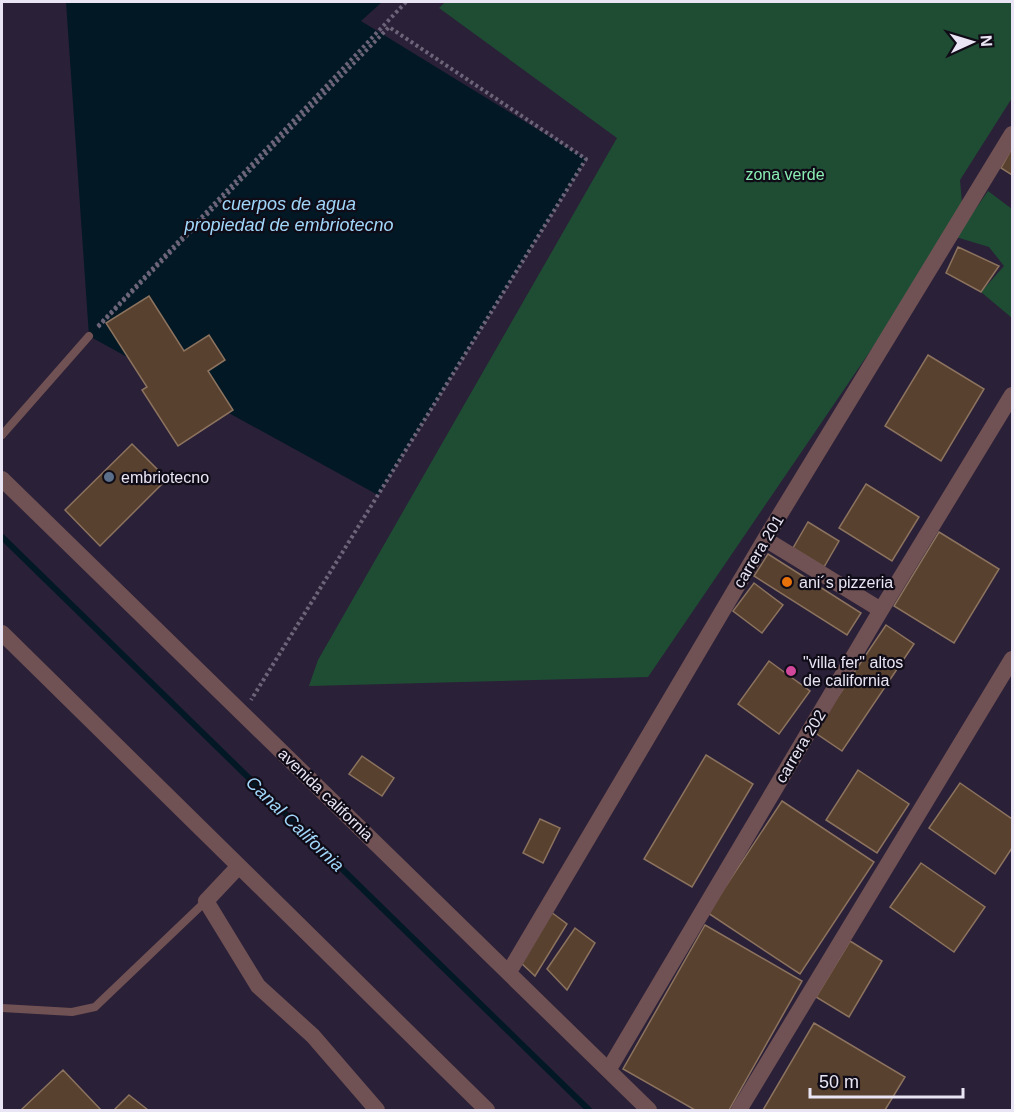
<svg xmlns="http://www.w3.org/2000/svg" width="1014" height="1112" viewBox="0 0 1014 1112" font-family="Arial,sans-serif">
<rect width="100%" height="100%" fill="#2a2037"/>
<path fill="#1f4d34" d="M 445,2 L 1012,2 L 1012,98 L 960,180 L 963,215 L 648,677 L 309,686 L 318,660 L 617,138 L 439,8 Z
M 988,191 L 1012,209 L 1012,318 L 981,292 L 1004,266 L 989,247 L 956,237 Z"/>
<path fill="#021824" d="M 66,2 L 382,2 L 361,21 L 586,159 L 378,495 L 89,336 Z"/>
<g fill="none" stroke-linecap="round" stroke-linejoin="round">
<path stroke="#021824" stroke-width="6" d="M 2,537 L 589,1110"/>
</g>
<path fill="#58412e" stroke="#8c735f" stroke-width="1.5" d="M 1012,148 L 1012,175 L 1001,168 Z
M 958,247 L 999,266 L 981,292 L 946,273 Z
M 149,296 L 184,351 L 209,335 L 225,360 L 208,371 L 233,410 L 178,446 L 142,390 L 147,387 L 106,323 Z
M 928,355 L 984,389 L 941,461 L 885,426 Z
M 132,444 L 167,479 L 100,546 L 65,510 Z
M 866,484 L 919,517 L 892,561 L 839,528 Z
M 808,522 L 839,541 L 824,567 L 793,548 Z
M 939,532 L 999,569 L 954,643 L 894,606 Z
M 768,554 L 861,613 L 847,635 L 754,576 Z
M 754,583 L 783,605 L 762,633 L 733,611 Z
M 886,625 L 914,644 L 842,751 L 814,732 Z
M 769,661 L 810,691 L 779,734 L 738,704 Z
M 706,755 L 753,784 L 692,887 L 644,859 Z
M 362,756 L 394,778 L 382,796 L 349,774 Z
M 858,770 L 909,804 L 877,853 L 826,820 Z
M 960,783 L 1012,819 L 1012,848 L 995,874 L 929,828 Z
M 782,801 L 874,862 L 800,974 L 708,913 Z
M 540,819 L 560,828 L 543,863 L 523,853 Z
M 921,863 L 985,907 L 954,952 L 890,907 Z
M 547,909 L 567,924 L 535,976 L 517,959 Z
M 705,925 L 802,981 L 729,1110 L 695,1110 L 623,1069 Z
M 575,928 L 595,943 L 567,990 L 547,969 Z
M 850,941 L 882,961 L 849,1017 L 816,997 Z
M 814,1023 L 905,1077 L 885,1110 L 763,1110 Z
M 63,1070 L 101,1110 L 21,1110 Z
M 129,1095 L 148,1110 L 114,1110 Z"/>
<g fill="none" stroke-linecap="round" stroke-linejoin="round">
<path stroke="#6c6478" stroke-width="4" stroke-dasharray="3 3" stroke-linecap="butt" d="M 98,326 L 406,2
M 98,327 L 389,27 L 586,159 L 251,700"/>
<path stroke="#705154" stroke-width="8" d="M 2,435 L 89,336
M 2,1008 L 72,1012 L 95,1007 L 206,901"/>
<path stroke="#705154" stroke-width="16" d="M 2,479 L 649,1110
M 765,539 L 881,610
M 2,633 L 487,1110
M 239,866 L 206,901 L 258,986 L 313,1036 L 377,1110
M 509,972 L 765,539 L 1012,134
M 609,1069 L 881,610 L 1012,395
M 739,1110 L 1012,659"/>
</g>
<circle fill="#5c6f8a" stroke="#100c17" stroke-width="2" cx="109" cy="477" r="6"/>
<circle fill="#e8710a" stroke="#100c17" stroke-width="2" cx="787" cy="582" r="6"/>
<circle fill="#d1479c" stroke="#100c17" stroke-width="2" cx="791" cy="671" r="6"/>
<g text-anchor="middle" stroke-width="4.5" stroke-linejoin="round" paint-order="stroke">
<g font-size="16" fill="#8aedb3" stroke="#100c17">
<text x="785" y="180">zona verde</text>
</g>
<g font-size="16" fill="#eae5f4" stroke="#100c17" text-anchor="start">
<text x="121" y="483">embriotecno</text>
<text x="799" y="588">ani´s pizzeria</text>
<text x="803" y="668">"villa fer" altos<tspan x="803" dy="18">de california</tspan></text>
</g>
<g font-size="16" fill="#eae5f4" stroke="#100c17">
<text transform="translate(758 551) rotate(-59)" y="6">carrera 201</text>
<text transform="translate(800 746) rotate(-59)" y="6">carrera 202</text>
<text transform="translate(326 794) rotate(44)" y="6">avenida california</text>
</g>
<g font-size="18" font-style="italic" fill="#a0d7fa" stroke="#100c17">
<text x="289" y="210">cuerpos de agua<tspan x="289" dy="21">propiedad de embriotecno</tspan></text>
<text transform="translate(295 824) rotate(44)" y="6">Canal California</text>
</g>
</g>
<rect width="1014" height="1112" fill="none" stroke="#eae5f4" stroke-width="6"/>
<g transform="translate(972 42) rotate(86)" stroke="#100c17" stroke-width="4.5" paint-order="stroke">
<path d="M0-4.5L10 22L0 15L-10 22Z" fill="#eae5f4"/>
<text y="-9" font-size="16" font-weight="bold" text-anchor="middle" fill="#eae5f4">N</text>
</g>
<path d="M810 1088v9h153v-9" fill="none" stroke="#eae5f4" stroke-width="3"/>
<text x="819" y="1088" font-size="18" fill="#eae5f4" stroke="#100c17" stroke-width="4.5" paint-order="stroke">50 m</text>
</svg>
